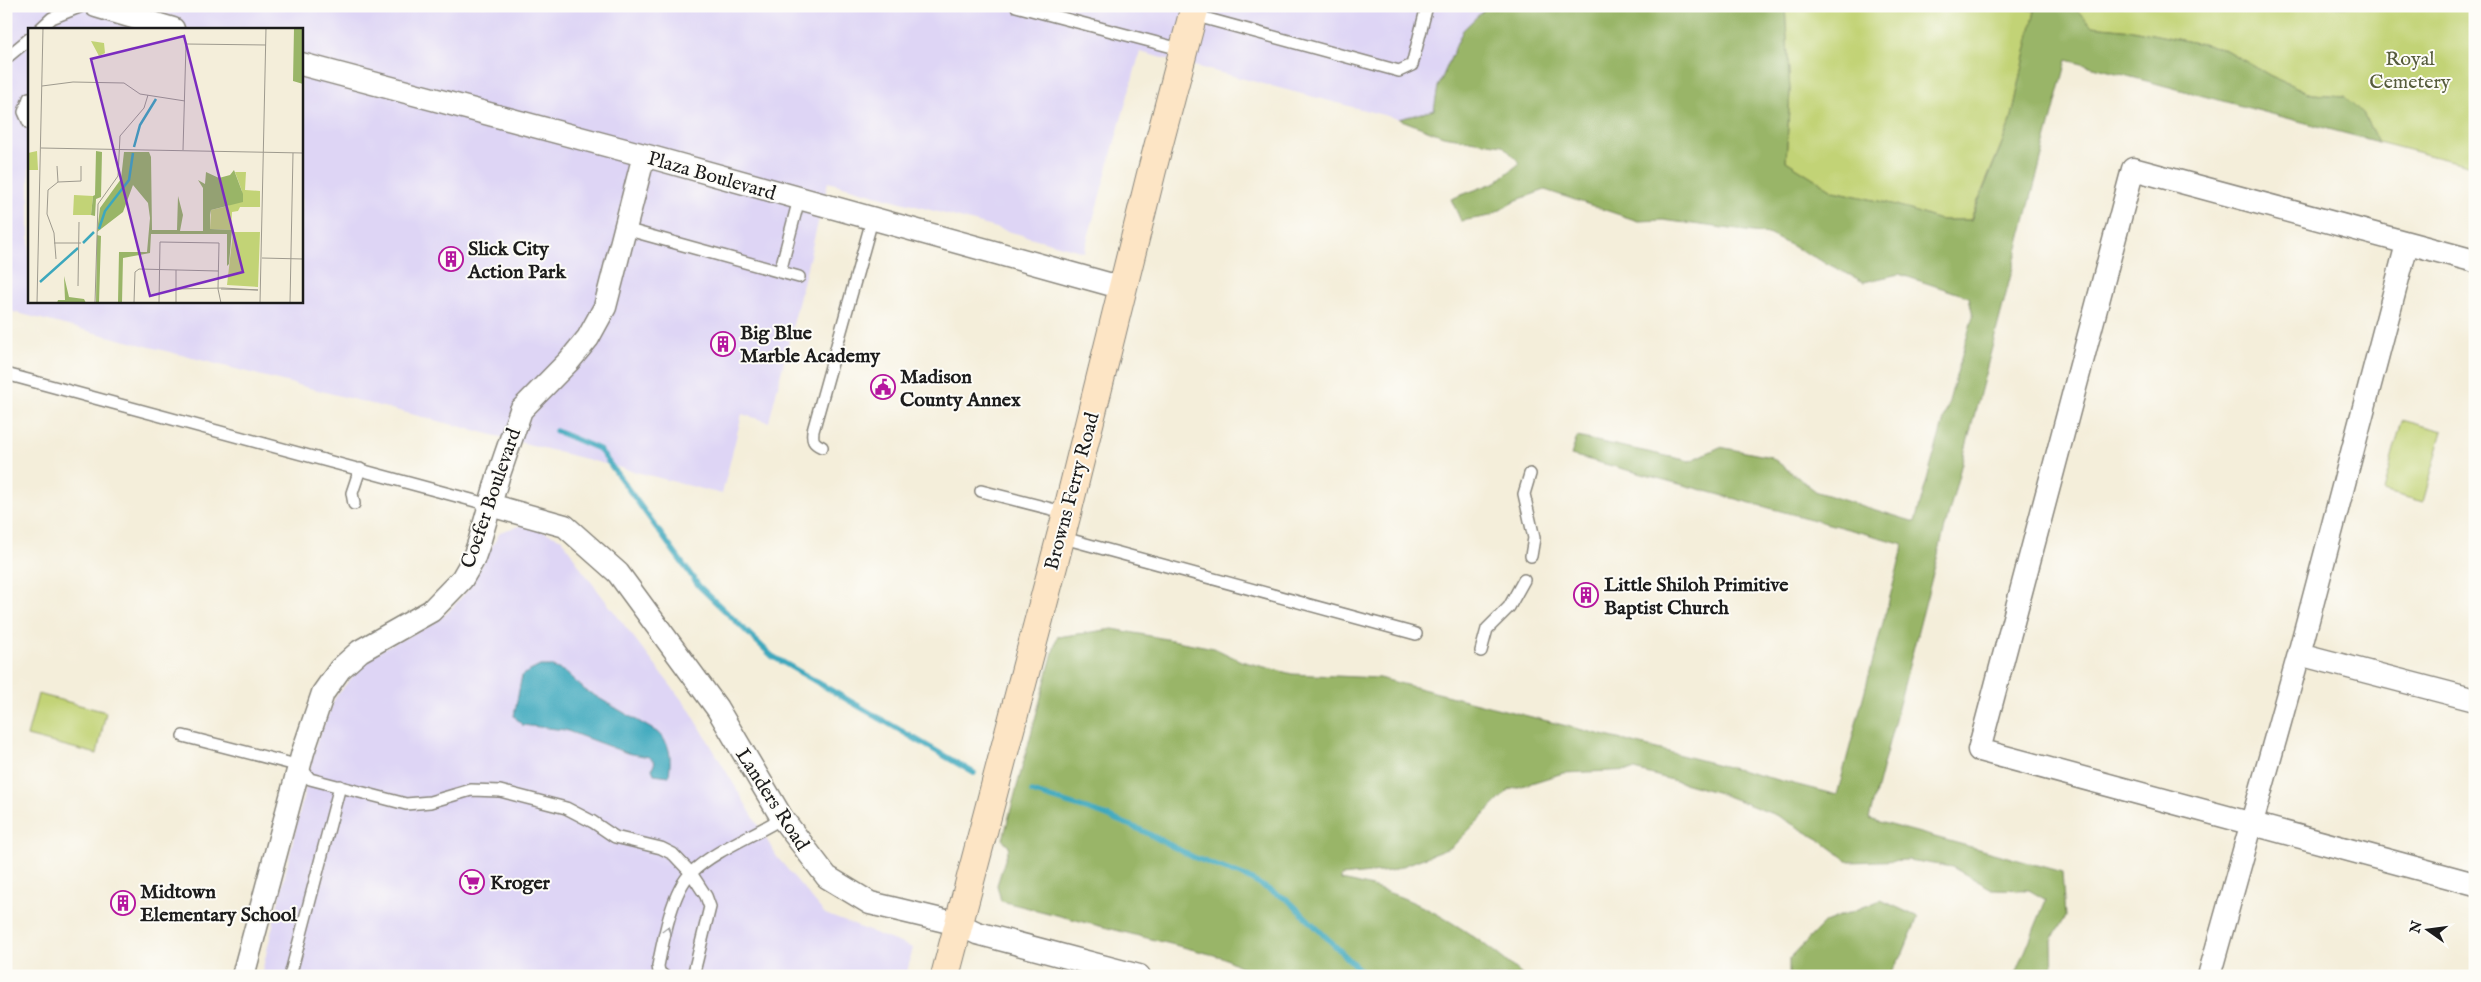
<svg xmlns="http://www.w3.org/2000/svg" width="2481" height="982" viewBox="0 0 2481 982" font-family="'IM FELL English',serif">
<rect width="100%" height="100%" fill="#fdfcf7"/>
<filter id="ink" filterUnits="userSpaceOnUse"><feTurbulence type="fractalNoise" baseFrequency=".02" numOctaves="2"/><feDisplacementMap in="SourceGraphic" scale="10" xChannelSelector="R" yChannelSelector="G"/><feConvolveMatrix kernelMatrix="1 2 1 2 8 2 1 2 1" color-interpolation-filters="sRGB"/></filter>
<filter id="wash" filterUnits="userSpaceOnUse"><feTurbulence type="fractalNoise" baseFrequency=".0096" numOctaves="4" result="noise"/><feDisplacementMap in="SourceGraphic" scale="20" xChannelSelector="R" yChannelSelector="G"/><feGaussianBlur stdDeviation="1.12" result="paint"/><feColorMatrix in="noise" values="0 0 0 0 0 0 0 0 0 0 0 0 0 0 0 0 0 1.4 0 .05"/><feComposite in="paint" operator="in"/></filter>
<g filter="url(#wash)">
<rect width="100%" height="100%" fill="#f4eeda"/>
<path fill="#ded5f5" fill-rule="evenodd" d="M 6,6 L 1488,6 L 1463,30 L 1438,87 L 1434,110 L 1399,119 L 1140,52 L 1084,252 L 828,182 L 769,422 L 742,414 L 722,494 L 6,310 ZM 29,29 L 301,29 L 301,301 L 29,301 Z
M 525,524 L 562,539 L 582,570 L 691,712 L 777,857 L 825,914 L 913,948 L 906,976 L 261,976 L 316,743 L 336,696 L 366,661 L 384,648 L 431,625 L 448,612 L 467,591 L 500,532 Z"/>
<path fill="#c2d376" stroke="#6f7849" d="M 1785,6 L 2016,6 L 2035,11 L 2011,121 L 1970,220 L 1939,220 L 1896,205 L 1834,191 L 1786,161 L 1790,91 Z
M 2073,6 L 2475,6 L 2475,167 L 2378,142 L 2363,114 L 2345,96 L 2312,94 L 2271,76 L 2222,48 L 2132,30 L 2091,26 Z
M 2402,420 L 2443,431 L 2423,502 L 2383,491 Z
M 38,694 L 106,712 L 97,754 L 27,736 Z"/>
<path fill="#99b567" stroke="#5a6842" d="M 1488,6 L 1785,6 L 1790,91 L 1786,161 L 1834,191 L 1896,205 L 1939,220 L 1971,220 L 2011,121 L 2036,6 L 2073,6 L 2092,26 L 2132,30 L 2222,48 L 2271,76 L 2312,94 L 2345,96 L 2363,114 L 2378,142 L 2067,60 L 1869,819 L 2062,872 L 2065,917 L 2052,940 L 2053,976 L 2015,976 L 2046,900 L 2029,890 L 1992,889 L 1952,867 L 1908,860 L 1850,862 L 1820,840 L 1778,816 L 1716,792 L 1635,770 L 1563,773 L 1509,790 L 1452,847 L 1390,871 L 1341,876 L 1341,880 C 1410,892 1471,929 1523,976 L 1259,976 L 1222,957 L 1001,901 L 997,885 L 1009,847 L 1003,839 L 1057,637 L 1113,629 L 1214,648 L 1241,661 L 1292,674 L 1379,678 L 1837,795 L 1904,544 L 1571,455 L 1577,437 L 1690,461 L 1720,447 L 1771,457 L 1817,492 L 1915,522 L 1973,316 L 1969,297 L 1899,274 L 1864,282 L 1768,234 L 1663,220 L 1638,221 L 1545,190 L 1517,200 L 1490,216 L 1461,221 L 1451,199 L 1496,182 L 1520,163 L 1502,145 L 1443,136 L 1399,119 L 1434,110 L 1438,87 L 1463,30 Z
M 1881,900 L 1918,917 L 1903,953 L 1889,976 L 1789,976 L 1789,959 L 1825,922 Z"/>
<path fill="#3da8bd" stroke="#2c626c" d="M 540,666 L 551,666 L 565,672 L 585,690 L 657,732 C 672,745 671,758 669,776 L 654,774 L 652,769 L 655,762 L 649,757 L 627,753 L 565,730 L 522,725 L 514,716 L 522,675 Z"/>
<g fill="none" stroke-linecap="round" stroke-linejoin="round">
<path stroke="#3da8bd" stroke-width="5.5" d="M 556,431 L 599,449 L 699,586 L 772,656 L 974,773
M 1032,792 L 1102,814 L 1141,830 L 1193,857 L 1246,877 L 1288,900 L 1366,976"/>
</g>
</g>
<g filter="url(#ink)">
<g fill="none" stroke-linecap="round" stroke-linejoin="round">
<defs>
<path id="lane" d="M 1016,6 L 1184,50
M 1193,15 L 1399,71 L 1412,65 L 1427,6
M 40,29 L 52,18 L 82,6
M 6,58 L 29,39
M 29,98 L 24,112 L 29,123
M 625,229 L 799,277
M 780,272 L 799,199
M 6,374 L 490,505
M 822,447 C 813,443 812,440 813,431 L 872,220
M 1530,474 L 1524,494 L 1534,538 L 1531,556
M 981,491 L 1067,513
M 354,504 L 352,493 L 360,469
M 1060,537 L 1416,634
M 1481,651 L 1487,629 L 1509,607 L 1524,580
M 183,736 L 300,766 L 310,779 L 406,804 L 430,802 L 471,790 L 500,791 L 566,808 L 593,822 L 615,837 L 661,848 L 673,854 L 691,873 L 706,896 L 710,907 L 693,976
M 290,976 L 340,786
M 664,976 L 659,972 L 658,966 C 663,941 672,891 691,873 C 715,850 753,836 782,818"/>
<path id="street" d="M 96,6 L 173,29
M 301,64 L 651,157 L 1123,288
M 2475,261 L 2133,169 L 1979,750 L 2475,884
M 490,505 L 565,526 L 618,573 L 717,708 L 782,818 L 827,877 L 870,903 L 958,924 L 977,933 L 1139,976
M 2299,654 L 2475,700
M 243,976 L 303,752 L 323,693 L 340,669 L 360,651 L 431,611 L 462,579 L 473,560 L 479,543 L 498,477 L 521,410 L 569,361 L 588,338 L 605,307 L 644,155
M 2209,976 L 2299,654 L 2407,244"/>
<path id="secondary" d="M 945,976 L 1067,513 L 1152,170 L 1195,6"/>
</defs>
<use href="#lane" stroke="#88857b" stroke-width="14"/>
<use href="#street" stroke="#88857b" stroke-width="25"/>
<use href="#secondary" stroke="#88857b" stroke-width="30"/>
<use href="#lane" stroke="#fff" stroke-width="11"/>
<use href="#street" stroke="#fff" stroke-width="22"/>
<use href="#secondary" stroke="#fde5c5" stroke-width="28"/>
</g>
<defs><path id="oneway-chevron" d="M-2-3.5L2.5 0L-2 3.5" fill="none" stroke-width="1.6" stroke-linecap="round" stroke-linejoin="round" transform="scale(1.25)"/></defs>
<use stroke="#999" href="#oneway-chevron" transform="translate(667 930) rotate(-74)"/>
</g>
<defs>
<symbol id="building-ring" viewBox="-11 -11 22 22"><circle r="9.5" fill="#fdfcf7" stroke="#b5179e" stroke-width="1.5"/><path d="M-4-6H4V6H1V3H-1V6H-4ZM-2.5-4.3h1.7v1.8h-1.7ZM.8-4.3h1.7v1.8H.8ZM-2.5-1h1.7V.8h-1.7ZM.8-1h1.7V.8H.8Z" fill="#b5179e"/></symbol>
<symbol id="civic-ring" viewBox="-11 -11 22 22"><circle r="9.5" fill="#fdfcf7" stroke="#b5179e" stroke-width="1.5"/><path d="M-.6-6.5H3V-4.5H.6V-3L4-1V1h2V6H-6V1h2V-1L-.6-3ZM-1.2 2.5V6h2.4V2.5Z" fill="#b5179e"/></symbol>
<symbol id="supermarket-ring" viewBox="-11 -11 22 22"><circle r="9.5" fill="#fdfcf7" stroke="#b5179e" stroke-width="1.5"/><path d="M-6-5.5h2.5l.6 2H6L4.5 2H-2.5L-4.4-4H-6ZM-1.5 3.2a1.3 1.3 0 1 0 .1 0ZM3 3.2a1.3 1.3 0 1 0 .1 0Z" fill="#b5179e"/></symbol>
</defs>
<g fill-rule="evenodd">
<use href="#building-ring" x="437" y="245" width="28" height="28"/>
<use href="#building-ring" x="709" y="330" width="28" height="28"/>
<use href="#civic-ring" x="869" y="373" width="28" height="28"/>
<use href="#building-ring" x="1572" y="581" width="28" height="28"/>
<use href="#supermarket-ring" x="458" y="868" width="28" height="28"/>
<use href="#building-ring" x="109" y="889" width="28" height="28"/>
</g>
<g text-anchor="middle" stroke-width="4" stroke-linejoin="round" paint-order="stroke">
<g font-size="20" fill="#565c3c" stroke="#fdfcf7">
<text x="2410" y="65">Royal<tspan x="2410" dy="23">Cemetery</tspan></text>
</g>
<g font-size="20" fill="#1c1c1c" stroke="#fdfcf7">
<text transform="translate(712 175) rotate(16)" y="7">Plaza Boulevard</text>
<text transform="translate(1071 491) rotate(-75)" y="7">Browns Ferry Road</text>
<text transform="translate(490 498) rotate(-71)" y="7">Coefer Boulevard</text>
<text transform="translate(773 799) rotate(57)" y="7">Landers Road</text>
</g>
<g font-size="20" font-weight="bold" fill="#1c1c1c" stroke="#fdfcf7" text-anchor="start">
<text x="468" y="255">Slick City<tspan x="468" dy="23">Action Park</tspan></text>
<text x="740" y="339">Big Blue<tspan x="740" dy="23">Marble Academy</tspan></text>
<text x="900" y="383">Madison<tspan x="900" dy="23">County Annex</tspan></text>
<text x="1604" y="591">Little Shiloh Primitive<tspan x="1604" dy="23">Baptist Church</tspan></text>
<text x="490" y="889">Kroger</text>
<text x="140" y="898">Midtown<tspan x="140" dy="23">Elementary School</tspan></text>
</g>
</g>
<g transform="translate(28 28)">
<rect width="275" height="275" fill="#f4eeda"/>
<path d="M 63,13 L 76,15 L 77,25 L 71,28 ZM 9,123 L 10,142 L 0,142 L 0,125 ZM 207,144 L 218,144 L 217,162 L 232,163 L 232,179 L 212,179 L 210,183 L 204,184 L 203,202 L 182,201 L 183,182 L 200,178 L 214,163 ZM 46,167 L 65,168 L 63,187 L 45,187 ZM 205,204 L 232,204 L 230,259 L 199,257 Z" fill="#c2d376"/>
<path d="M 266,0 L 275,0 L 275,56 L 265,53 ZM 68,123 L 74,124 L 73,169 L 68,171 L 67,188 L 63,187 L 65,168 L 67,167 ZM 96,124 L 121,124 L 123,129 L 124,202 L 149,202 L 150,168 L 155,187 L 152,203 L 175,203 L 175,160 L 170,152 L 177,156 L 178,144 L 191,150 L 202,147 L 206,142 L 215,166 L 215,174 L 183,182 L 182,187 L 182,201 L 204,202 L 201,236 L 199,238 L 199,206 L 123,206 L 122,225 L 95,230 L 94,275 L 90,275 L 91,224 L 119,224 L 122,190 L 120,175 L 105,157 L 95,184 L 69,204 L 72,180 L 93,151 ZM 69,207 L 73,208 L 71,275 L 68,275 ZM 36,248 L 41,269 L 56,271 L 58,275 L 29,275 L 30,272 L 37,272 Z" fill="#99b567"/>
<path fill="none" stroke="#3da8bd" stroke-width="2.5" d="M 106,119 L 112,97 L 128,71M 71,201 L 77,183 L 101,152 L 105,125M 55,215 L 66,204M 12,254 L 50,220"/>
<path fill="none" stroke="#9e9a8e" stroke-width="1" d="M 14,58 L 45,54 L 96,55 L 112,66 L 157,73M 13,120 L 275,125M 155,122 L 158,16 L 238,17M 29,138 L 30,154M 26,215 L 53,215M 234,230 L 275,231M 28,231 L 26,205 L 19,186 L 20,162 L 30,154 L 53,153 L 53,138M 50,258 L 51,194M 148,261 L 195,260 L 230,262 L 193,261M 9,275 L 15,0M 67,275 L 70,176 L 90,148 L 92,108 L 116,80 L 120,67M 106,275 L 107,244 L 111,241 L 190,243M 131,275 L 132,214 L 191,215 L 190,261 L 193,275M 148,275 L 148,242M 232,275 L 238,0M 262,275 L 265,125"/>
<path fill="#7b2cbf" fill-opacity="0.15" stroke="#7b2cbf" stroke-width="2.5" d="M 156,8 L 215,244 L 122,268 L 63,31 Z"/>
<rect width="275" height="275" fill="none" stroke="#1c1c1c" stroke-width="2.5"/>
</g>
<rect width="2481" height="982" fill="none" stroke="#fdfcf7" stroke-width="25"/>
<g transform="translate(2428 930) rotate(284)" stroke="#fdfcf7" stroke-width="4" paint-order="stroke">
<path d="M0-4L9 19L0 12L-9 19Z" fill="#1c1c1c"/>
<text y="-8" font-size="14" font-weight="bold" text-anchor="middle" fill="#1c1c1c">N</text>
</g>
</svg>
